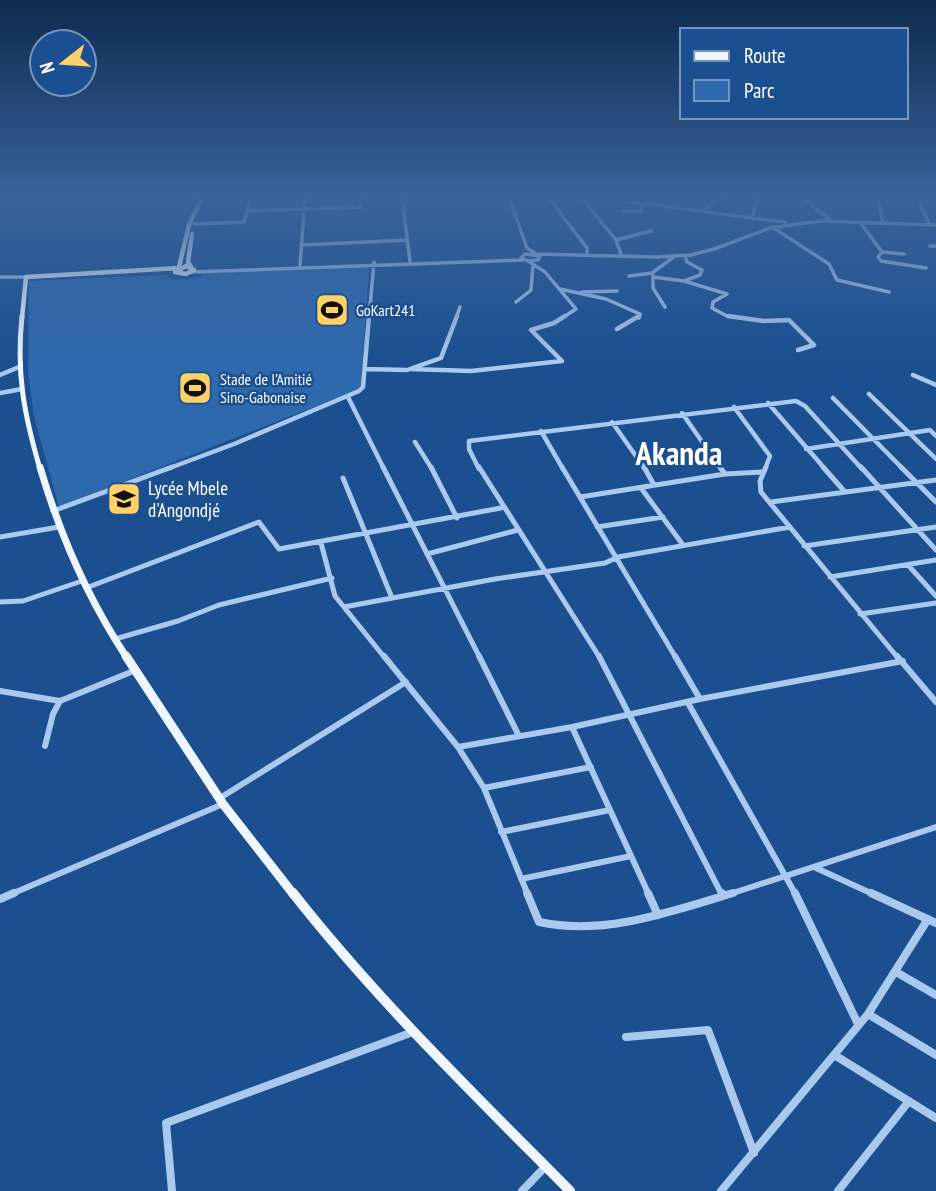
<svg xmlns="http://www.w3.org/2000/svg" width="936" height="1191" viewBox="0 0 936 1191" font-family="'PT Sans Narrow',sans-serif">
<rect width="100%" height="100%" fill="#1b4f8f"/>
<path fill="#2e69ad" d="M 369,267 L 361,385 L 357,390 L 59,507 L 34,417 L 28,372 L 29,281 L 166,275 L 172,280 L 200,277 L 205,273 Z"/>
<g fill="none" stroke-linecap="round" stroke-linejoin="round">
<path stroke="#a9c9ee" stroke-width="3.5" d="M 402,197 L 410,261
M 509,197 L 527,248 L 536,254
M 548,197 L 587,248 L 587,253
M 581,197 L 616,240 L 621,254
M 801,197 L 832,221
M 626,202 C 680,206 732,217 786,222
M 879,202 L 883,223
M 920,204 L 930,225
M 705,209 L 722,197
M 248,211 L 361,207 L 360,197
M 622,211 L 642,211 L 641,203
M 752,219 L 757,199
M 860,222 L 882,252 L 878,257 L 881,261 L 926,268
M 194,224 L 244,222 L 251,197
M 772,227 L 829,264 L 837,280 L 889,292
M 616,240 L 651,231
M 302,245 L 407,240
M 930,246 L 936,246
M 882,252 L 904,254
M 525,254 L 540,256 L 538,260 L 528,261 L 521,258 Z
M 536,254 L 655,257 L 691,255 L 714,249 L 770,228 L 820,221 L 936,225
M 528,261 L 545,272 L 576,309 L 562,318
M 300,265 L 305,197
M 192,272 L 522,260
M 629,276 L 652,273 L 675,256
M 653,276 L 653,288 L 665,307
M 0,277 L 26,277
M 653,277 L 684,281 L 727,294
M 684,281 L 700,275 L 702,270 L 687,262 L 685,256
M 560,289 L 606,299 L 640,314 L 639,318
M 582,292 L 617,291
M 727,294 L 713,302 L 712,308 L 727,316 L 741,318
M 516,302 L 531,290 L 533,264
M 369,318 L 374,262
M 456,318 L 460,307"/>
<path stroke="#a9c9ee" stroke-width="4.5" d="M 728,316 L 764,321 L 789,320 L 814,345 L 798,350
M 617,329 L 639,316
M 365,369 L 407,370 L 441,358 L 457,316
M 410,369 L 471,371 L 562,361 L 531,330 L 554,323 L 565,316
M 0,375 L 19,367
M 913,375 L 936,385
M 0,393 L 22,389
M 869,394 L 936,459
M 348,397 L 384,469
M 833,398 L 903,469
M 768,403 L 825,469
M 734,407 L 770,456 L 765,469
M 682,413 L 721,469
M 612,422 L 645,469
M 541,431 L 563,469
M 415,442 L 432,469
M 806,449 L 930,430 L 936,436
M 167,469 L 234,444 L 359,391 L 363,387 L 369,316
M 479,469 L 469,449 L 469,441 L 796,401 L 805,406 L 862,469"/>
<path stroke="#a9c9ee" stroke-width="5" d="M 383,467 L 480,658
M 431,467 L 457,518
M 479,467 L 600,658
M 562,467 L 676,658
M 644,467 L 654,485
M 720,467 L 725,474
M 766,467 L 760,481 L 761,492 L 898,658
M 823,467 L 845,492
M 861,467 L 936,550
M 901,467 L 936,502
M 343,478 L 392,598
M 641,488 L 683,545
M 580,497 L 725,474 L 762,472
M 771,502 L 936,480
M 53,511 L 172,467
M 597,527 L 663,517
M 0,537 L 59,527
M 321,543 L 335,596 L 385,658
M 804,546 L 936,527
M 427,554 L 518,530
M 908,565 L 936,596
M 830,577 L 936,560
M 86,588 L 259,522 L 279,549 L 501,508
M 0,602 L 23,601 L 82,581
M 344,607 L 495,579 L 605,563 L 618,557 L 790,527
M 860,614 L 936,603
M 115,639 L 178,621 L 219,605 L 332,578"/>
<path stroke="#a9c9ee" stroke-width="6" d="M 384,656 L 458,747 L 484,788 L 528,895
M 479,656 L 519,736
M 599,656 L 722,895
M 897,656 L 936,702
M 0,691 L 60,701 L 136,670
M 700,699 L 903,661
M 688,703 L 796,895
M 572,727 L 649,895
M 45,746 L 53,714 L 60,701
M 458,747 L 572,727 L 700,699 L 675,656
M 484,788 L 591,767
M 220,798 L 406,682
M 501,832 L 610,810
M 816,868 L 875,895
M 521,879 L 631,856
M 9,895 L 223,804
M 727,895 L 936,827"/>
<path stroke="#a9c9ee" stroke-width="8" d="M 527,893 L 539,922 C 604,936 670,912 733,893
M 648,893 L 658,915
M 722,893 L 723,896
M 795,893 L 858,1024
M 871,893 L 936,923
M 0,899 L 14,893
M 896,972 L 936,995
M 868,1014 L 936,1055
M 626,1037 L 708,1030 L 754,1153
M 836,1056 L 936,1118
M 172,1191 L 166,1123 L 413,1032
M 522,1191 L 545,1167
M 721,1191 L 868,1014 L 928,919
M 838,1191 L 909,1101"/>
<path stroke="#f0f6ff" stroke-width="4.5" d="M 186,266 L 194,270 L 186,274 L 175,272 Z
M 179,267 L 189,225 L 202,197
M 191,267 L 188,262 L 192,234
M 22,318 L 26,277 L 178,268"/>
<path stroke="#f0f6ff" stroke-width="5" d="M 22,316 C 16,373 24,414 40,469"/>
<path stroke="#f0f6ff" stroke-width="7" d="M 40,467 C 60,535 88,599 127,658"/>
<path stroke="#f0f6ff" stroke-width="9" d="M 126,656 L 223,804 L 294,895"/>
<path stroke="#f0f6ff" stroke-width="10" d="M 293,893 C 377,1000 475,1095 570,1191"/>
</g>
<linearGradient id="sky" x2="0" y2="1"><stop stop-color="#0f2b4f"/><stop offset="0.54" stop-color="#39639b"/><stop offset="1" stop-color="#39639b" stop-opacity="0"/></linearGradient>
<rect width="936" height="363" fill="url(#sky)"/>
<defs>
<symbol id="stadium-square" viewBox="-11 -11 22 22"><rect x="-9" y="-9" width="18" height="18" rx="4" fill="#ffd166" stroke="#1b4f8f"/><path d="M0-5a6.5 5 0 1 0 0 10a6.5 5 0 1 0 0-10ZM-3.5-1.8h7v3.6h-7Z" fill="#111"/></symbol>
<symbol id="school-square" viewBox="-11 -11 22 22"><rect x="-9" y="-9" width="18" height="18" rx="4" fill="#ffd166" stroke="#1b4f8f"/><path d="M0-5L7-2L0 1L-7-2ZM-4 1L0 2.5L4 1V4Q0 6-4 4Z" fill="#111"/></symbol>
</defs>
<g fill-rule="evenodd">
<use href="#stadium-square" x="313" y="291" width="38" height="38"/>
<use href="#stadium-square" x="176" y="369" width="38" height="38"/>
<use href="#school-square" x="105" y="480" width="38" height="38"/>
</g>
<g text-anchor="middle" stroke-width="5" stroke-linejoin="round" paint-order="stroke">
<g font-size="16" fill="#fff" stroke="#1b4f8f" text-anchor="start">
<text x="356" y="316">GoKart241</text>
<text x="220" y="385">Stade de l’Amitié<tspan x="220" dy="18">Sino-Gabonaise</tspan></text>
</g>
<g font-size="19" fill="#fff" stroke="#1b4f8f" text-anchor="start">
<text x="148" y="495">Lycée Mbele<tspan x="148" dy="22">d'Angondjé</tspan></text>
</g>
<g font-size="33" font-weight="bold" fill="#fff" stroke="#1b4f8f">
<text x="679" y="465">Akanda</text>
</g>
</g>
<rect x="680" y="28" width="228" height="91" fill="#1b4f8f" stroke="#7695bc" stroke-width="2"/>
<rect x="694" y="51" width="35" height="10" fill="#f0f6ff" stroke="#7695bc" stroke-width="2"/>
<text x="744" y="63" font-size="21" fill="#ffffff">Route</text>
<rect x="694" y="80" width="35" height="21" fill="#2e69ad" stroke="#7695bc" stroke-width="2"/>
<text x="744" y="98" font-size="21" fill="#ffffff">Parc</text>
<g transform="translate(63 63) rotate(253)"><circle r="33" fill="#1b4f8f" stroke="#7695bc" stroke-width="2"/>
<path d="M0-5L12 26L0 18L-12 26Z" fill="#ffd166"/>
<text y="-10" font-size="19" font-weight="bold" text-anchor="middle" fill="#ffffff">N</text>
</g>
</svg>
